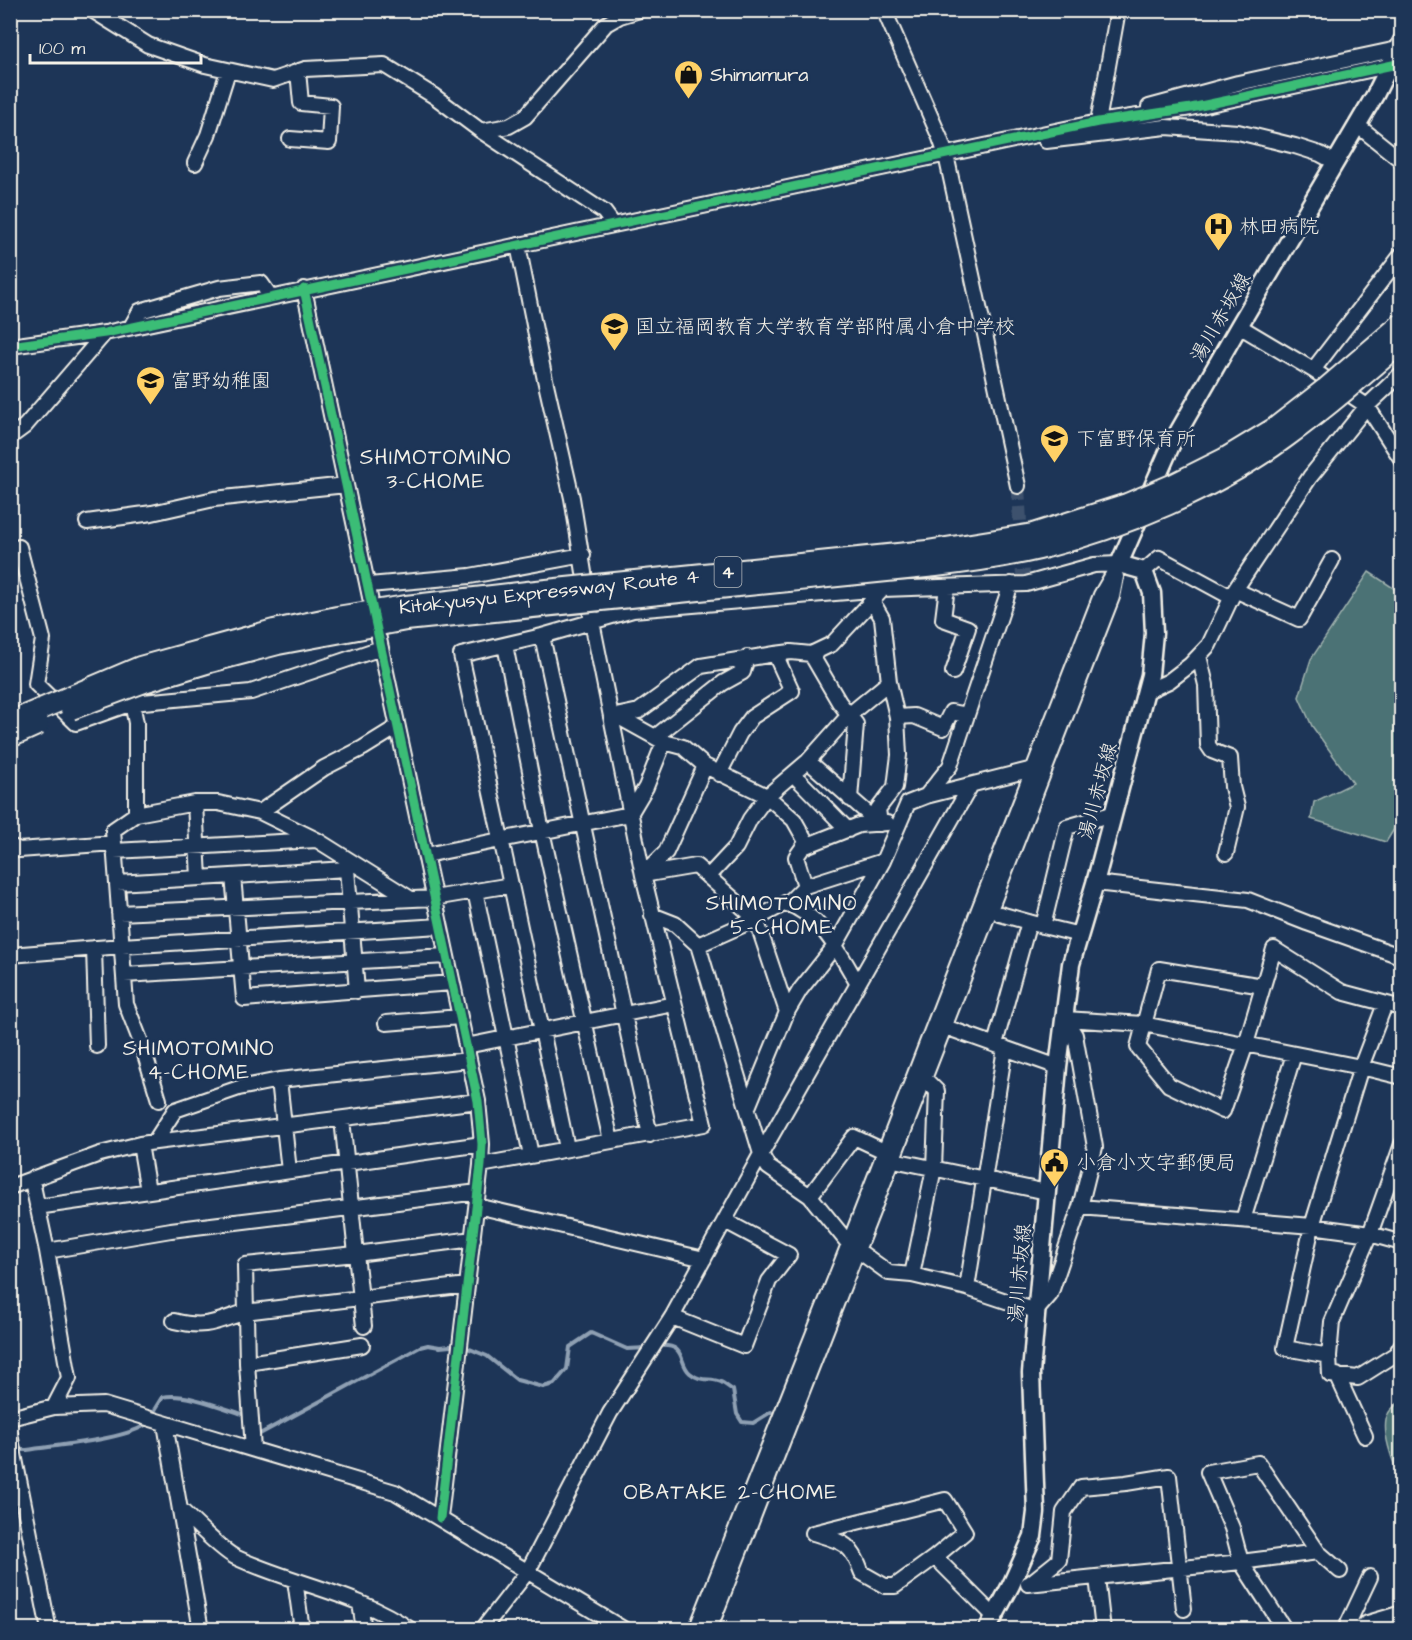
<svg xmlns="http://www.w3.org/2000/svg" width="1412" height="1640" viewBox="0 0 1412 1640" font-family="'Architects Daughter','Klee One',sans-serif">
<rect width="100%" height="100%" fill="#1d3557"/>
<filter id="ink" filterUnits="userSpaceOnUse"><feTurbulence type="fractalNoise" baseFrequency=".0167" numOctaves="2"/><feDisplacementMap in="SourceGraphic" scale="12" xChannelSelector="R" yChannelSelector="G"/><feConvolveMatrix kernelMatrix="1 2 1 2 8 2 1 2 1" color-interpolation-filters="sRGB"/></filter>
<g filter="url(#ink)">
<path fill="#4c7274" stroke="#a0b2ae" stroke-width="1.5" d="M 1369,572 L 1401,593 L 1401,818 L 1386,842 L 1311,819 L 1314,802 L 1353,783 L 1312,726 L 1299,697 L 1311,659 Z
M 1401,1400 L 1401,1478 C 1393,1464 1380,1430 1388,1414 C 1390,1409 1398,1404 1401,1400 Z"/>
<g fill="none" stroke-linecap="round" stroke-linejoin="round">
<path stroke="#8fa0b3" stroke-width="4" d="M 658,1346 C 687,1343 678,1363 690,1373 C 702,1383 709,1377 721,1382 C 725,1384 729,1388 733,1390 L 737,1414 L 742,1422 L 753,1423 L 771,1412
M 155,1410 L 163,1397 C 186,1392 225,1409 248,1416
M 257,1432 L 258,1435 L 420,1347 L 428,1345 L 440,1347 L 460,1345 L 487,1356 L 517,1380 L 543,1387 L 554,1384 L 567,1369 L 570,1347 L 591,1333 L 627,1349 L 647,1348
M 15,1450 L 27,1450 C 56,1445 127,1440 148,1423"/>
<path stroke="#3d516d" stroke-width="14" stroke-dasharray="14 7" stroke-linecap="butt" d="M 1018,486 L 1023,577"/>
<defs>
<path id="minor" d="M 92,10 L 148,45 L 205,65 L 273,80 L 305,69 L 384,65 L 434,96 L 481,131 L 604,212 L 613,224
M 884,10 L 940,138 L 946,155 L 1018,486
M 1149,107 L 1238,83 L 1402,48
M 1098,122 L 1118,10
M 1357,125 L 1402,161
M 481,131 L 509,126 L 525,117 L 606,24 L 620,16 L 640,10
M 290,139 L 329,142 L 331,106 L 301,103 L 298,71
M 1046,141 L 1166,127 L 1238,132 L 1295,146 L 1320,154 L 1335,162
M 195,163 L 208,135 L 228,71
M 304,289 L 478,1101 L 482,1144 L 481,1165 L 440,1518
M 1239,326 L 1313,370 L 1367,406 L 1402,460
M 131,327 L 140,311 L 219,288 L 261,283 L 271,297
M 10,346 L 105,333 L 1098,122 L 1191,108 L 1402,63
M 1313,370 L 1402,254
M 10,437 L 25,426 L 105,333
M 87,522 L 152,513 L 214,499 L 346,485
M 19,547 L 43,639 L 36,684 L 76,723 L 132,703 L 251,692 L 381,648
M 1144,571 L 1159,558 L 1231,597
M 369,585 L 470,576 L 583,555
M 947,587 L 943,619 L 968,628 L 953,672
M 1235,590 L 1299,619 L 1332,560
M 872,601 L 882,618 L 889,682 L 897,717 L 899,755 L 895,787 L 878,809 L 880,824
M 542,636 L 650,1135
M 505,645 L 542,831 L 611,1141
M 811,654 L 839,702 L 856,724 L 850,799
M 1199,656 L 1206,685 L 1208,745 L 1212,751 L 1230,758 L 1232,787 L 1237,807 L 1226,853
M 1145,692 L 1169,681 L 1190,665 L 1209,645 L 1235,590 L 1310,477 L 1367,406 L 1402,373
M 132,703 L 136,723 L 136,814
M 617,716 L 664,742 L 683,747 L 705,766 L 767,796 L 794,820 L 808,845
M 611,717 L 639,711 L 701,666 L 775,654 L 791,652 L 811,654 L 832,644 L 883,589 L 1026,584 L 1094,565 L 1119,564
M 897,717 L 914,716 L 943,728 L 951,712 L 967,715 L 1011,584
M 655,737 L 723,683 L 743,672 L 747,657
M 808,761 L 880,824
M 719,774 L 740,733 L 752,717 L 792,691 L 775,654
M 793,774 L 848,830
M 926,796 L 950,766 L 967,715
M 195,803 L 199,878
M 260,812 L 315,839
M 10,846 L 19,850 L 114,843
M 114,851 L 317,840 L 411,899
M 426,855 L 630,814 L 646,787 L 664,742
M 643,875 L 696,866 L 756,919 L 787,1012
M 643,875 L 666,852 L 705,766
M 233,876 L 244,999 L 452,983
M 708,877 L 736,847 L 750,819 L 767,796 L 808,761 L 850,714 L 889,682
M 117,883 L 347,869 L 357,991
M 1095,883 L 1248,900 L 1307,923 L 1400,956
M 511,885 L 567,1148
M 805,886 L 796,857 L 803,847 L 859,825 L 887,823
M 475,891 L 531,1155
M 785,903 C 821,914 840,954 858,984
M 119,913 L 434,898 L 511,885 L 461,655 L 542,636 L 633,610 L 883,589
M 1000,914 L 1043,926 L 1067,827 L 1112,814
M 652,915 L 675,924 L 698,945 L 761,1154 L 768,1167 L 810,1196 L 849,1244 L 889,1273 L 912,1275 L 967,1288 L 1036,1311 L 1050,1295 L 1080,1207 L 1312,1226 L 1370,1234 L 1402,1243
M 1043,926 L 1080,935
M 698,945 L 756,919 L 791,900 L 805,886 L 883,861
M 94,948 L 97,1046
M 10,955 L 122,946 L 440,926
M 124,975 L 446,956
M 1263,986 L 1159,969 L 1138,1047 L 1169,1085 L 1223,1111 L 1246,1044 L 1274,949 L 1342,992 L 1402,1008
M 1385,1004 L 1361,1067 L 1312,1226 L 1285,1348 L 1329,1356 L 1332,1322 L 1370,1234 L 1402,1144
M 1065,1019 L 1143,1024 L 1361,1067 L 1402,1077
M 1065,1019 L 1075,1035 L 1095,1147 L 1080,1207
M 937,1022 L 945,1027 L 1058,1067
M 386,1023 L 460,1017
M 995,1044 L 1029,922
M 466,1046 L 674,1004
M 279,1080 L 289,1171
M 159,1100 L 142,1045 L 126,1004 L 113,830 L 136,814 L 195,803 L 218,803 L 260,812 L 324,768 L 363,748 L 397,727
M 748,1107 L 787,1012 L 800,990 L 835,946 L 883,861 L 908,803 L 926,796 L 1033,769
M 155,1141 L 175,1110 L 239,1088 L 279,1080 L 469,1060
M 140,1144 L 148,1191
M 884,1158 L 1047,1192
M 481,1165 L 704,1124 L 643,875 L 592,622 L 572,498 L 544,375 L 518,245
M 32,1181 L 47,1251 L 69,1378 L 54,1407
M 10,1187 L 100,1154 L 140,1144 L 478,1101
M 810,1196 L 854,1137 L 884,1151
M 477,1206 L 704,1259
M 37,1207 L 482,1144
M 1243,1220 L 1294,1054
M 47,1251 L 171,1230 L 478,1192
M 912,1275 L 934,1168 L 937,1091 L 924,1078
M 967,1288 L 1005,1048
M 672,1317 L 744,1346 L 769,1281 L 789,1255 L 725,1221
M 174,1321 C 206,1329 215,1322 245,1312 L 467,1285
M 364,1326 L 356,1254 L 473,1239
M 1329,1356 L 1330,1375 L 1358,1378 L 1396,1354 L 1402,1344
M 247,1363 L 362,1345
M 1337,1375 L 1365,1436
M 10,1418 L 54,1407 L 104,1405 L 395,1492 L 625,1630
M 165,1424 L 201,1630
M 10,1434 L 49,1630
M 253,1449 L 247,1363 L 245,1265 L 356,1254 L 342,1119
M 1258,1463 L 1318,1552 L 1241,1562 L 1232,1528 L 1208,1472 Z
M 180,1509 C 193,1521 221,1550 235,1557 C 292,1584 358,1593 411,1630
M 1318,1552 L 1340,1571
M 935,1557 L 895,1586 L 885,1586 L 862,1573 C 851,1542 843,1542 813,1533 L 945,1500 L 965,1532 L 935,1557 L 994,1616
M 1097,1577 L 1103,1630
M 295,1580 L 302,1630
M 1028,1584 L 1241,1562 L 1285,1630
M 1029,1584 L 1059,1560 L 1064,1512 L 1081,1487 L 1126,1483 L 1169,1476 L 1184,1609
M 360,1603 L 364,1630
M 482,1630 L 528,1571 L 610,1413 L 672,1317 L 761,1154 L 971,785
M 696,1630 L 849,1244 L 1101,595 L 1119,564
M 709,1630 L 1112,597 L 1116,577
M 1345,1630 L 1370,1577
M 1355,1630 L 1368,1623 L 1402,1613"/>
<path id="major" d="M 987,1630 L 1011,1585 L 1033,1536 L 1036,1512 L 1031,1373 L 1058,1067 L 1071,964 L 1095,883 L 1150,675 L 1154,633 L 1152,593 L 1144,571 L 1119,564 L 1172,443 L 1239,326 L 1375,95 L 1402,41"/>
</defs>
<use href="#minor" stroke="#f4f1e8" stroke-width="18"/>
<use href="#major" stroke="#f4f1e8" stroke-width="21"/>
<use href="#minor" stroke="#1d3557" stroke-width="14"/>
<use href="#major" stroke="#1d3557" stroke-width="16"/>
<defs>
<path id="highway-bridge" d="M 71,709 L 144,682 L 210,662 L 278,644 L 406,620 L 936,566 C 971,562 1005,557 1039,549 C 1123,528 1216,489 1286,437 C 1326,408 1364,375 1402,342
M 10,722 L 140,667 L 274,630 L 337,617 L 406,606 L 527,592 L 927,551 L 1033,534 L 1127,504 L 1174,484 L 1224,459 L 1275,428 L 1325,389 L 1402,323
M 10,737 L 39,724"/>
</defs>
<use href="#highway-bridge" stroke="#f4f1e8" stroke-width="24" stroke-linecap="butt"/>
<use href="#highway-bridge" stroke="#1d3557" stroke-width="20"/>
<defs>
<path id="cycleway" d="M 304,289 L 478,1101 L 482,1144 L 481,1165 L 440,1518
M 10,346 L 105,333 L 1098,122 L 1191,108 L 1402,63"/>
</defs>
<use href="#cycleway" stroke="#1d3557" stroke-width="13"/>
<use href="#cycleway" stroke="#3abd76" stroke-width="9"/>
</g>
</g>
<defs>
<symbol id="shop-pin" viewBox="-11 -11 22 30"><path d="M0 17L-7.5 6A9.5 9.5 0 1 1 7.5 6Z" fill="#ffd166" stroke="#1d3557"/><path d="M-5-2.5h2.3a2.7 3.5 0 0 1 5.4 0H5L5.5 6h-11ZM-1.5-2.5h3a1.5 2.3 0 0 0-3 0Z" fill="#111"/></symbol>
<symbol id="hospital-pin" viewBox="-11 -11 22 30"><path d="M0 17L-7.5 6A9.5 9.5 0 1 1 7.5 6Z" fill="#ffd166" stroke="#1d3557"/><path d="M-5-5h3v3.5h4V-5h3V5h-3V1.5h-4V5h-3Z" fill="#111"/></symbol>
<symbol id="school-pin" viewBox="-11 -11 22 30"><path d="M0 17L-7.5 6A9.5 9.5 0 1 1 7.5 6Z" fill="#ffd166" stroke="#1d3557"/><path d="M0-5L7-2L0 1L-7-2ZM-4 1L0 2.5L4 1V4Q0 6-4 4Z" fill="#111"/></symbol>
<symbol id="civic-pin" viewBox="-11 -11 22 30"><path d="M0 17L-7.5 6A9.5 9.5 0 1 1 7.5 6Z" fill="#ffd166" stroke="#1d3557"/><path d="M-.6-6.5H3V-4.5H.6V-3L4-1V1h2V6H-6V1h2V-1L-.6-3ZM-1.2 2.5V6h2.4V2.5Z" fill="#111"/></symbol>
</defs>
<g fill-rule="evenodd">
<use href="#shop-pin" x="672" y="58" width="33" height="45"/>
<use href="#hospital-pin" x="1202" y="210" width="33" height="45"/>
<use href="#school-pin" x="598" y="310" width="33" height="45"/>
<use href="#school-pin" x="134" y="364" width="33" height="45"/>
<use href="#school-pin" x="1038" y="422" width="33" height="45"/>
<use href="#civic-pin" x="1038" y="1146" width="33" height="45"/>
</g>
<g text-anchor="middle" stroke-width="5" stroke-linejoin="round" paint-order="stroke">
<rect fill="#1d3557" stroke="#b4b9bc" stroke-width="1.5" x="714.5" y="557" width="27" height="30" rx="4.5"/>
<g font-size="18" font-weight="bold" fill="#f4f1e8">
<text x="728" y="578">4</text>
</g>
<g font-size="20" fill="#f4f1e8" stroke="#1d3557" text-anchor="start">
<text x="710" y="81">Shimamura</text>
<text x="1239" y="233">林田病院</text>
<text x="635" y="333">国立福岡教育大学教育学部附属小倉中学校</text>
<text x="171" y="387">富野幼稚園</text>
<text x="1076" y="445">下富野保育所</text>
<text x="1076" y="1169">小倉小文字郵便局</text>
</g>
<g font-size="20" fill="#f4f1e8" stroke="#1d3557">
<text transform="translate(1220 317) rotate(-60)" y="7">湯川赤坂線</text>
<text transform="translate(549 591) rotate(-6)" y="7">Kitakyusyu Expressway Route 4</text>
<text transform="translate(1097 791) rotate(-75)" y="7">湯川赤坂線</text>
<text transform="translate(1019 1273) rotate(-85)" y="7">湯川赤坂線</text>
</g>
<g font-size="21" letter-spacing="1.5" fill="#f4f1e8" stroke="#1d3557">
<text x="436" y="464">SHIMOTOMINO<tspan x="436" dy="24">3-CHOME</tspan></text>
<text x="782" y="910">SHIMOTOMINO<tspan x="782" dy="24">5-CHOME</tspan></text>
<text x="199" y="1055">SHIMOTOMINO<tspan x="199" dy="24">4-CHOME</tspan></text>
<text x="731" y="1499">OBATAKE 2-CHOME</text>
</g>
</g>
<rect width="1412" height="1640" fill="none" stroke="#1d3557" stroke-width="36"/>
<rect x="18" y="18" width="1376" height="1604" fill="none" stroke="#f4f1e8" stroke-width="2" filter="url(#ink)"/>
<path d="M30 54v9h171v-9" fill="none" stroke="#f4f1e8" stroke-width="3"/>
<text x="39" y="54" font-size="18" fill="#f4f1e8" stroke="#1d3557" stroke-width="4.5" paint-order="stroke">100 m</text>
</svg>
